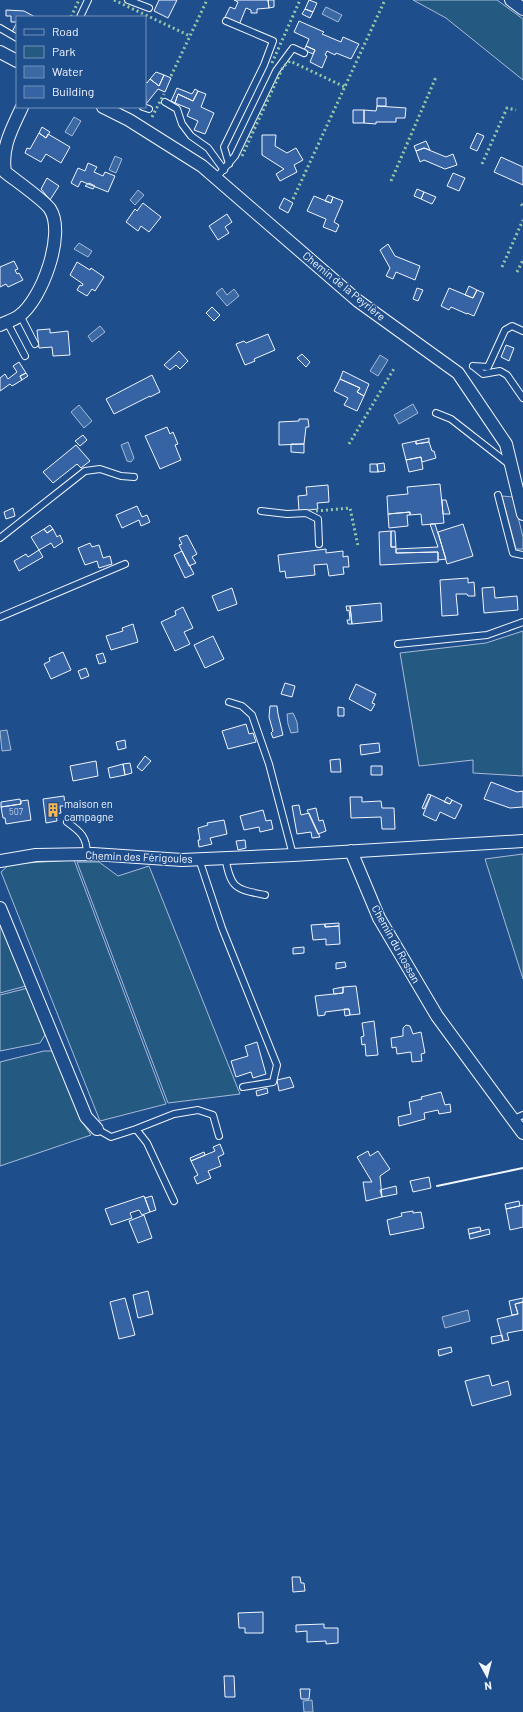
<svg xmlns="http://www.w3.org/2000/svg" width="523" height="1712" viewBox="0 0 523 1712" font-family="Barlow,sans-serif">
<rect width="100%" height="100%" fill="#1f4e8c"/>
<path fill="#245a82" stroke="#a8bbd7" d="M 413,0 L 497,0 L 523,19 L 523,80 L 446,18 Z
M 523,631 L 523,776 L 473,773 L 473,760 L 419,766 L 400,653 L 486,643 Z
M 523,854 L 523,979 L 485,859 Z
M 74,860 L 166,1104 L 100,1121 L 1,872 L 10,864 Z
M 77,862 L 99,862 L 118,876 L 149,866 L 240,1094 L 168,1103 Z
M 0,919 L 26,986 L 0,993 Z
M 28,988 L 45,1035 L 40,1043 L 0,1051 L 0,995 Z
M 44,1051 L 53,1051 L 83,1123 L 91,1135 L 0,1166 L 0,1062 Z"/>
<path fill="#305b95" stroke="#a8bbd7" d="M 502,496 L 513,497 L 523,537 L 523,549 L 516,549 Z"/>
<path fill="#3b69a3" stroke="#a8bbd7" d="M 326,7 L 342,15 L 338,22 L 322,14 Z
M 74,117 L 81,121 L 72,136 L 65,132 Z
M 115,156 L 122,159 L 116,173 L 109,170 Z
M 138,190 L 144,195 L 135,205 L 130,200 Z
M 79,243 L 92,251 L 88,257 L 74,249 Z
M 222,288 L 227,295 L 234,289 L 239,296 L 227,306 L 216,293 Z
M 100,326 L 105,332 L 92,342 L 88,336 Z
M 380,355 L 388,360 L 378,376 L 370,371 Z
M 413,404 L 418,413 L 399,424 L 394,415 Z
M 79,405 L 92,421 L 84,428 L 71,412 Z
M 128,442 L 134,458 L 131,462 L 127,461 L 121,445 Z
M 293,713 L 297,722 L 298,732 L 291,733 L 288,724 L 287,714 Z
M 7,730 L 11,750 L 2,751 L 0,731 Z
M 468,1310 L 470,1321 L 445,1328 L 442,1317 Z
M 312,1700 L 313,1712 L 304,1712 L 303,1701 Z"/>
<path fill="#3563a3" stroke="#f2f6ff" d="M 159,0 L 177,0 L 168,18 L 154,11 Z
M 234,0 L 268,0 L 269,8 L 257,9 L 257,13 L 251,13 L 251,10 L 246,8 L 239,25 L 224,19 L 230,7 L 235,9 L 238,2 Z
M 268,0 L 274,0 L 274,7 L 269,8 Z
M 309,0 L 317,3 L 313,12 L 305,9 Z
M 305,9 L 313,12 L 310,18 L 302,14 Z
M 6,10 L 24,11 L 35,17 L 17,17 L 17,22 L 11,22 L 11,16 L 6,16 Z
M 299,21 L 324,32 L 322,34 L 341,42 L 343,37 L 359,44 L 351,59 L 336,53 L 335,55 L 327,51 L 325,55 L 327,56 L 322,68 L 310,62 L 315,50 L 306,46 L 309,39 L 294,32 Z
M 17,22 L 17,38 L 11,34 Z
M 306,46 L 315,50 L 313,54 L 304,50 Z
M 156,72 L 164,75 L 159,86 L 150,79 Z
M 164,75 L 171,78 L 165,92 L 158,89 L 146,104 L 145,82 L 147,83 L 150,79 L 159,86 Z
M 177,88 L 192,94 L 195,89 L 198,91 L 193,101 L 178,94 L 175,103 L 171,101 Z
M 198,91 L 206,94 L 201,107 L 214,113 L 205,134 L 194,130 L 198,121 L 187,116 L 190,109 L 175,103 L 178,94 L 193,101 Z
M 377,98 L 386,98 L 386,106 L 377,106 Z
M 377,106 L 406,108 L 405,118 L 396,118 L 396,122 L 376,122 L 376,124 L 364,123 L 364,110 L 376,111 Z
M 353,110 L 364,110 L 364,123 L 353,123 Z
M 42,127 L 50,132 L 46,138 L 39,133 Z
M 39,133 L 46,138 L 48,134 L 70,147 L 61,163 L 46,154 L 41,162 L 25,153 L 27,148 L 30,149 Z
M 477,133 L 484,136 L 477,151 L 470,148 Z
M 262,135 L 276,135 L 275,146 L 287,153 L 296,148 L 303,160 L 294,165 L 297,172 L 280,181 L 276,174 L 284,169 L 262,155 Z
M 426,141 L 430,150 L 424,148 L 416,151 L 414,146 Z
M 424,148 L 446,157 L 453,154 L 457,165 L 445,169 L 424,160 L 420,162 L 416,151 Z
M 501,157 L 523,167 L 523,185 L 494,172 Z
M 88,163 L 97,167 L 94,172 L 103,176 L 105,172 L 115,176 L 108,192 L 81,181 L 78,187 L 71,183 L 78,168 L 85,171 Z
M 453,173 L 465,178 L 459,191 L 447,186 Z
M 47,178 L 59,186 L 50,200 L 41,189 Z
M 89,183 L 95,186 L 93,189 L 85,186 Z
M 417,189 L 424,192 L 421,199 L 414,196 Z
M 424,192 L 436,197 L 432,204 L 421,199 Z
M 328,195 L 333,197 L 331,203 L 325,201 Z
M 314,196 L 331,203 L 333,197 L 343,201 L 334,222 L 339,225 L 336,232 L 323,227 L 326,219 L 307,211 Z
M 284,198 L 293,203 L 288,213 L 279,208 Z
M 143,203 L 161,217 L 149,232 L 141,226 L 138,231 L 126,222 L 135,209 L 137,211 Z
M 227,214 L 232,222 L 225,227 L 229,233 L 218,240 L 209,226 Z
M 388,244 L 395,256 L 420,266 L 415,280 L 396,272 L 393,279 L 386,276 L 390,268 L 380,250 Z
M 14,261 L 18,269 L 15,270 L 17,274 L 19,273 L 23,280 L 8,287 L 6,284 L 0,287 L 0,267 Z
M 77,262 L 90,270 L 91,268 L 104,277 L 95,291 L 92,289 L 87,296 L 77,290 L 80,285 L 82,286 L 83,284 L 70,275 Z
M 469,286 L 477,290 L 473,298 L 465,295 Z
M 417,288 L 423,290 L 418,301 L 413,299 Z
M 449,288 L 473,298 L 477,290 L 484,293 L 474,316 L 467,313 L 467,314 L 451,307 L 449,310 L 441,306 Z
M 212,307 L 220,315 L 214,321 L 206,313 Z
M 50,329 L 50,333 L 68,331 L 70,355 L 53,356 L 52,347 L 39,348 L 37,330 Z
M 268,334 L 275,350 L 254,359 L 255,361 L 245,365 L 236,344 L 244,341 L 246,343 Z
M 506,345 L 514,348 L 509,361 L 501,357 Z
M 179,351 L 188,361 L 180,369 L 176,365 L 170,370 L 164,365 Z
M 302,354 L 310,362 L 306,367 L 297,358 Z
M 19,362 L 26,373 L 20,376 L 22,380 L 12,386 L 10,384 L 0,391 L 0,378 L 5,374 L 8,379 L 17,372 L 13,366 Z
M 343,371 L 369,384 L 364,396 L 357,392 L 360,388 L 340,379 Z
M 26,373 L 28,376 L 22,380 L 20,376 Z
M 152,375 L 160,392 L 150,397 L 150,396 L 114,414 L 106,399 Z
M 340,379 L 360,388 L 357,392 L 364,396 L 357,411 L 344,405 L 348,398 L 334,391 Z
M 299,419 L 308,419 L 309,427 L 306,427 L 304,444 L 279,445 L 279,422 L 299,421 Z
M 167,427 L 170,434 L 173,432 L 178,444 L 175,445 L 181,460 L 160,469 L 145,436 Z
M 83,435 L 87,440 L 80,446 L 75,441 Z
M 429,438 L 429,442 L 416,444 L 416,441 Z
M 416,441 L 416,444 L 429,442 L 432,451 L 434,451 L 436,458 L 422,462 L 421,457 L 406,460 L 402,444 Z
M 291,444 L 304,444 L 304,453 L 291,452 Z
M 76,445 L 90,461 L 81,468 L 77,464 L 53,483 L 43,472 Z
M 421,457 L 423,469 L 409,472 L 406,460 Z
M 384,463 L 385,471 L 378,472 L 377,464 Z
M 370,464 L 377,464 L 378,472 L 370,472 Z
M 440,484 L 444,523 L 422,525 L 421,514 L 410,515 L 410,512 L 388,514 L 387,496 L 408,494 L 407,487 Z
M 328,485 L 329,502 L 317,503 L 318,509 L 299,511 L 298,496 L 307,495 L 306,487 Z
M 442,500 L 446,500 L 450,514 L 443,514 Z
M 137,506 L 142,517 L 147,515 L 150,522 L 141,526 L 139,520 L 122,528 L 116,515 Z
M 13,508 L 15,516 L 6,519 L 4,512 Z
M 410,512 L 410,515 L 407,515 L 408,526 L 389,528 L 388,514 Z
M 430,524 L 435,524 L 446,559 L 438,560 L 438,552 L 396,553 L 396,549 L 438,547 Z
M 463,524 L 473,556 L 447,564 L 438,532 Z
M 50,525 L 53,529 L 47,533 L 44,529 Z
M 44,529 L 47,533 L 53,529 L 57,537 L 60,535 L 63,542 L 54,548 L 51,543 L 39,550 L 31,537 Z
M 391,531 L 391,547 L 396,547 L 396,553 L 438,552 L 438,562 L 380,565 L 379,532 Z
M 391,531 L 395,531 L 396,547 L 391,547 Z
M 187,535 L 197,554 L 192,557 L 196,563 L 189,566 L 179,545 L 182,544 L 179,538 Z
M 90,543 L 92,547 L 99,545 L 103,558 L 110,556 L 112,564 L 99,568 L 97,561 L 85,565 L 78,548 Z
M 326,549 L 326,553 L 343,551 L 343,557 L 348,556 L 349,567 L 343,567 L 344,574 L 329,576 L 327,564 L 314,565 L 315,575 L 286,578 L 285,571 L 280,572 L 278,555 Z
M 39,550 L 43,557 L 19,571 L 14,561 L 26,554 L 28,557 Z
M 182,551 L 194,574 L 185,578 L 174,555 Z
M 468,578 L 468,583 L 474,582 L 475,596 L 468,596 L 467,594 L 456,594 L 458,615 L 442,616 L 440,580 Z
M 494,587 L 495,598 L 517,596 L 518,610 L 484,613 L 482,588 Z
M 232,588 L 237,604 L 218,611 L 212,596 Z
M 381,603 L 382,621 L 352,624 L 350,606 Z
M 346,606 L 350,606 L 352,624 L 348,624 L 347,620 L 350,620 L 349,610 L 347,611 Z
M 183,607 L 193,628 L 184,632 L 190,644 L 175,651 L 161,622 L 176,615 L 175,611 Z
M 133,624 L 138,642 L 111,650 L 106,636 L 123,631 L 122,628 Z
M 213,636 L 224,659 L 205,668 L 194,645 Z
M 63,652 L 71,670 L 51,679 L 44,664 L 50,661 L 49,658 Z
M 103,653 L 106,662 L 99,664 L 96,655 Z
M 86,668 L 89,676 L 81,679 L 78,671 Z
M 285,683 L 295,686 L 292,697 L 281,694 Z
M 356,684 L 376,694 L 372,703 L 375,704 L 371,711 L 349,699 Z
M 270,706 L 277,706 L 278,714 L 283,735 L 273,738 L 271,733 L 273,731 L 269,717 Z
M 338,707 L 344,708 L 344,716 L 338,716 Z
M 246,724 L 249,734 L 253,733 L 256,742 L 228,749 L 222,731 Z
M 125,740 L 126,748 L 118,750 L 116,742 Z
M 379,743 L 380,752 L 361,755 L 360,745 Z
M 145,756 L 151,761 L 142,771 L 137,767 Z
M 340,759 L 341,772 L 331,772 L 330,760 Z
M 96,761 L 98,776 L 73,781 L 70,766 Z
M 130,763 L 132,773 L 125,775 L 123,764 Z
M 123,764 L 125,775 L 110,778 L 108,768 Z
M 371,766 L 382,766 L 382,775 L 371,775 Z
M 491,782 L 517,792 L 523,791 L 523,807 L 510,808 L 484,799 Z
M 428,794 L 431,795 L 424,809 L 422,808 Z
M 431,795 L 450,804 L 452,800 L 462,805 L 455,819 L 440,812 L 436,821 L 423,815 Z
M 64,796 L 65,806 L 60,806 L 61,813 L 56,814 L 57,821 L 46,823 L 43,799 Z
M 350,797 L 362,797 L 362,802 L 381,801 L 382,808 L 394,808 L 395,829 L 382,829 L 381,817 L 351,818 Z
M 447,797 L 452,800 L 450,804 L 444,802 Z
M 20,799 L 21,804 L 1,807 L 1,802 Z
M 28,800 L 31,820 L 6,824 L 5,818 L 3,818 L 1,807 L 21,804 L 21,801 Z
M 299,805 L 301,815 L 309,813 L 320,837 L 312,838 L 311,832 L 297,834 L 292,806 Z
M 316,808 L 319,821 L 323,820 L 326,831 L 318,834 L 307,810 Z
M 263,810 L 266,821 L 271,820 L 273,829 L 260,832 L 259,827 L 244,830 L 240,816 Z
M 224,820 L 227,834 L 210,838 L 212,844 L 199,847 L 198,840 L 200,840 L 198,828 L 208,825 L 207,823 Z
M 245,840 L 246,848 L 238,850 L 236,841 Z
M 339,923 L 339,926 L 325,927 L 325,924 Z
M 325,924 L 325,927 L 339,926 L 340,944 L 326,945 L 326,939 L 313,940 L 311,925 Z
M 304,947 L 304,953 L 293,954 L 293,948 Z
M 345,962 L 346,967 L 336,969 L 336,963 Z
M 356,986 L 360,1014 L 350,1015 L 349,1009 L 325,1012 L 325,1015 L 318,1016 L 315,996 L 343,993 L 343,987 Z
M 343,987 L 343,993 L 334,994 L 333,989 Z
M 344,1009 L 349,1009 L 350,1015 L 345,1016 Z
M 374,1021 L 378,1055 L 366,1056 L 365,1044 L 362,1045 L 361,1037 L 364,1036 L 362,1023 Z
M 406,1025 L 410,1026 L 413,1034 L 421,1032 L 425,1053 L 421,1054 L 422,1061 L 412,1062 L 411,1052 L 397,1054 L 396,1047 L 392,1048 L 391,1038 L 403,1036 L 403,1028 Z
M 257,1042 L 266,1074 L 253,1078 L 251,1072 L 236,1077 L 231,1061 L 248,1056 L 245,1046 Z
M 290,1077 L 294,1087 L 279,1091 L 277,1080 Z
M 267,1088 L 268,1093 L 257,1096 L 256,1091 Z
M 441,1092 L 445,1105 L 450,1104 L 451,1112 L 439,1114 L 438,1110 L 424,1113 L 425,1119 L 399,1126 L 398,1117 L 411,1114 L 409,1102 L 422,1099 L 421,1097 Z
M 220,1144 L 224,1154 L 218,1157 L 221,1166 L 208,1171 L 211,1178 L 197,1184 L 194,1177 L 198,1175 L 191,1161 L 215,1151 L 213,1147 Z
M 368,1151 L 370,1156 L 378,1151 L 390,1169 L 380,1176 L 382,1197 L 366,1201 L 363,1182 L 372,1182 L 357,1157 Z
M 204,1152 L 205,1155 L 191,1161 L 190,1158 Z
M 429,1177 L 431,1188 L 413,1192 L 410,1181 Z
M 396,1186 L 397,1194 L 382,1197 L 380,1190 Z
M 144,1196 L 150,1212 L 142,1215 L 139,1210 L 130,1213 L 132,1218 L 111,1225 L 105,1209 Z
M 152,1196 L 156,1210 L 150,1212 L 145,1198 Z
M 519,1201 L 520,1206 L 506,1209 L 505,1204 Z
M 523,1205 L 523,1227 L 510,1230 L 506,1209 Z
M 413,1211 L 413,1213 L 421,1212 L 424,1228 L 390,1235 L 387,1220 L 402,1216 L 401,1213 Z
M 144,1215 L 152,1238 L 138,1243 L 129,1221 Z
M 480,1227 L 481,1231 L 469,1234 L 468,1229 Z
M 489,1229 L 490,1234 L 470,1239 L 469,1234 Z
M 148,1291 L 153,1314 L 138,1318 L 133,1295 Z
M 125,1298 L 135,1335 L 119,1339 L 110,1302 Z
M 523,1298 L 523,1302 L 515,1304 L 518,1314 L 512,1315 L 509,1301 Z
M 523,1302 L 523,1330 L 507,1333 L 509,1340 L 503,1341 L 497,1319 L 518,1314 L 515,1304 Z
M 502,1335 L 503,1341 L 492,1344 L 491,1337 Z
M 451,1347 L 452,1352 L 439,1356 L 438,1350 Z
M 489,1375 L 492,1386 L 508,1381 L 511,1395 L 472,1406 L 465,1381 Z
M 292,1577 L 300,1577 L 301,1583 L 304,1583 L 305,1591 L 293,1592 Z
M 263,1612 L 263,1633 L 245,1633 L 245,1628 L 239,1628 L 238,1613 Z
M 324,1624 L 324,1628 L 338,1628 L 338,1643 L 326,1644 L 326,1641 L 307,1642 L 307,1631 L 296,1632 L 296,1625 Z
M 224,1676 L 234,1676 L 235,1697 L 225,1697 Z
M 300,1689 L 310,1689 L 309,1699 L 301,1699 Z"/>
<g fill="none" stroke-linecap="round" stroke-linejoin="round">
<defs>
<path id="lane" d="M 128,0 L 149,8
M 80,17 L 88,0
M 226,21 L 273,41 L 264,65 L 224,147 L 229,164
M 0,28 L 17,38
M 165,102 L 177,109 L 182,124 L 191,136 L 208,148 L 224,170
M 143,107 L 149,109
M 216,178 L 235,156 L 276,71 L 293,48 L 304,53
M 20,315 L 35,344
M 7,322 L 25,356
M 473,366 L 488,367 L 505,330 L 512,326 L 523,331
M 473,366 L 483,374 L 500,371 L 507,375 L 523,398
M 436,413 L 451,419 L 510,465
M 498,495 L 513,553 L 523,555
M 261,511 L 287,514 L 306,513 L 318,519 L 319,544
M 0,538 L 85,471 L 100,469 L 121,476 L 134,477
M 0,617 L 125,564
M 398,644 L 487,635 L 523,622
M 229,702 L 242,706 L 252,715 L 269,764 L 293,855
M 67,822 C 81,832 87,837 87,855
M 225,857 C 231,889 235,889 265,895
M 199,859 L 222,928 L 277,1065 L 273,1082 L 243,1087
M 514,1119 L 523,1115
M 97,1129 L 111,1137 L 136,1129 L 147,1143 L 174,1201
M 136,1129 L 174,1114 L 198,1110 L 213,1115 L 219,1136"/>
<path id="street" d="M 511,0 L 523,9
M 0,52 L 17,61
M 103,107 L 129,120 L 202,166 L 358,301 L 458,373 L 506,444 L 523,514
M 0,325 C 6,322 14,320 19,316 C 42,300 66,233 50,209 C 44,200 15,180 5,172 C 1,147 12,129 22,107
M 351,851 L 379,918 L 437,1016 L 523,1133
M 0,861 L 36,855 L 93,854 L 182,860 L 293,855 L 523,841
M 0,908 L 86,1117 L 97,1129"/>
</defs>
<use href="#lane" stroke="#f2f6ff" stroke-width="8"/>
<use href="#street" stroke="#f2f6ff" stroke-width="14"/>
<use href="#lane" stroke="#1f4e8c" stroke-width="6"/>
<use href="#street" stroke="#1f4e8c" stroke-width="12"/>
<path stroke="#97c8a6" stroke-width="3" stroke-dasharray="2 3" stroke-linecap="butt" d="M 114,0 L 190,36
M 71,17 L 79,0
M 272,63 L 300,0
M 171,76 L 207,0
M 152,117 L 164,94
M 242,156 L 283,67 L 290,61 L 345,87
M 482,164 L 507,108 L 516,110
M 391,181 L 436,77
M 293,199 L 384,2
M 521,204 L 523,206
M 502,267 L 523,220
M 517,272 L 523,260
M 349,444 L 395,367
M 316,511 L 350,508 L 358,546"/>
<path stroke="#f2f6ff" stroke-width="2" d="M 437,1186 L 523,1168"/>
</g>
<defs>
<symbol id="building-bare" viewBox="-9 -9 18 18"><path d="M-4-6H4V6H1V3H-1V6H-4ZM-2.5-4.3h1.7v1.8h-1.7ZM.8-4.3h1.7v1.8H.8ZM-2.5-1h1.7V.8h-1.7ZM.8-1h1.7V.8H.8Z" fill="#ffb74d" stroke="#1f4e8c" stroke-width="2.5" paint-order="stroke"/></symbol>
</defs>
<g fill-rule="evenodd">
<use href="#building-bare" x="43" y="800" width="20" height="20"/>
</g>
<g text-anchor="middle" stroke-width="3" stroke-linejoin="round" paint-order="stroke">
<g font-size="9" fill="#c3d1e8">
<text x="16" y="815">507</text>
</g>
<g font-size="11" fill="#f2f6ff" stroke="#1f4e8c">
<text transform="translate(344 286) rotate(39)" y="4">Chemin de la Peyrière</text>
<text transform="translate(139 857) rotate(2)" y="4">Chemin des Férigoules</text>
<text transform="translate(396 944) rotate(61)" y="4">Chemin du Rossan</text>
</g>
<g font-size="11" fill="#f2f6ff" stroke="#1f4e8c" text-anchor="start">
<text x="64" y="808">maison en<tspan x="64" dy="13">campagne</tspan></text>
</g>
</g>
<rect x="16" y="16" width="130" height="92" fill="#1f4e8c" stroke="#7391ba"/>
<rect x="24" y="29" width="20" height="6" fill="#1f4e8c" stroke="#7391ba"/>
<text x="52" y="36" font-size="12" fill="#f2f6ff">Road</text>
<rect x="24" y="46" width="20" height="12" fill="#245a82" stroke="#7391ba"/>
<text x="52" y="56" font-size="12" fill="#f2f6ff">Park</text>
<rect x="24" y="66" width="20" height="12" fill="#3b69a3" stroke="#7391ba"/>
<text x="52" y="76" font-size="12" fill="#f2f6ff">Water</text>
<rect x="24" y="86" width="20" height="12" fill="#3563a3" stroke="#7391ba"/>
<text x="52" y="96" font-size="12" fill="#f2f6ff">Building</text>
<g transform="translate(487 1676) rotate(173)" stroke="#1f4e8c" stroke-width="3" paint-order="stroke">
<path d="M0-3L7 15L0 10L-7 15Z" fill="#f2f6ff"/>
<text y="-6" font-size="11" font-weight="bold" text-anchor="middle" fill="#f2f6ff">N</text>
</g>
</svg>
